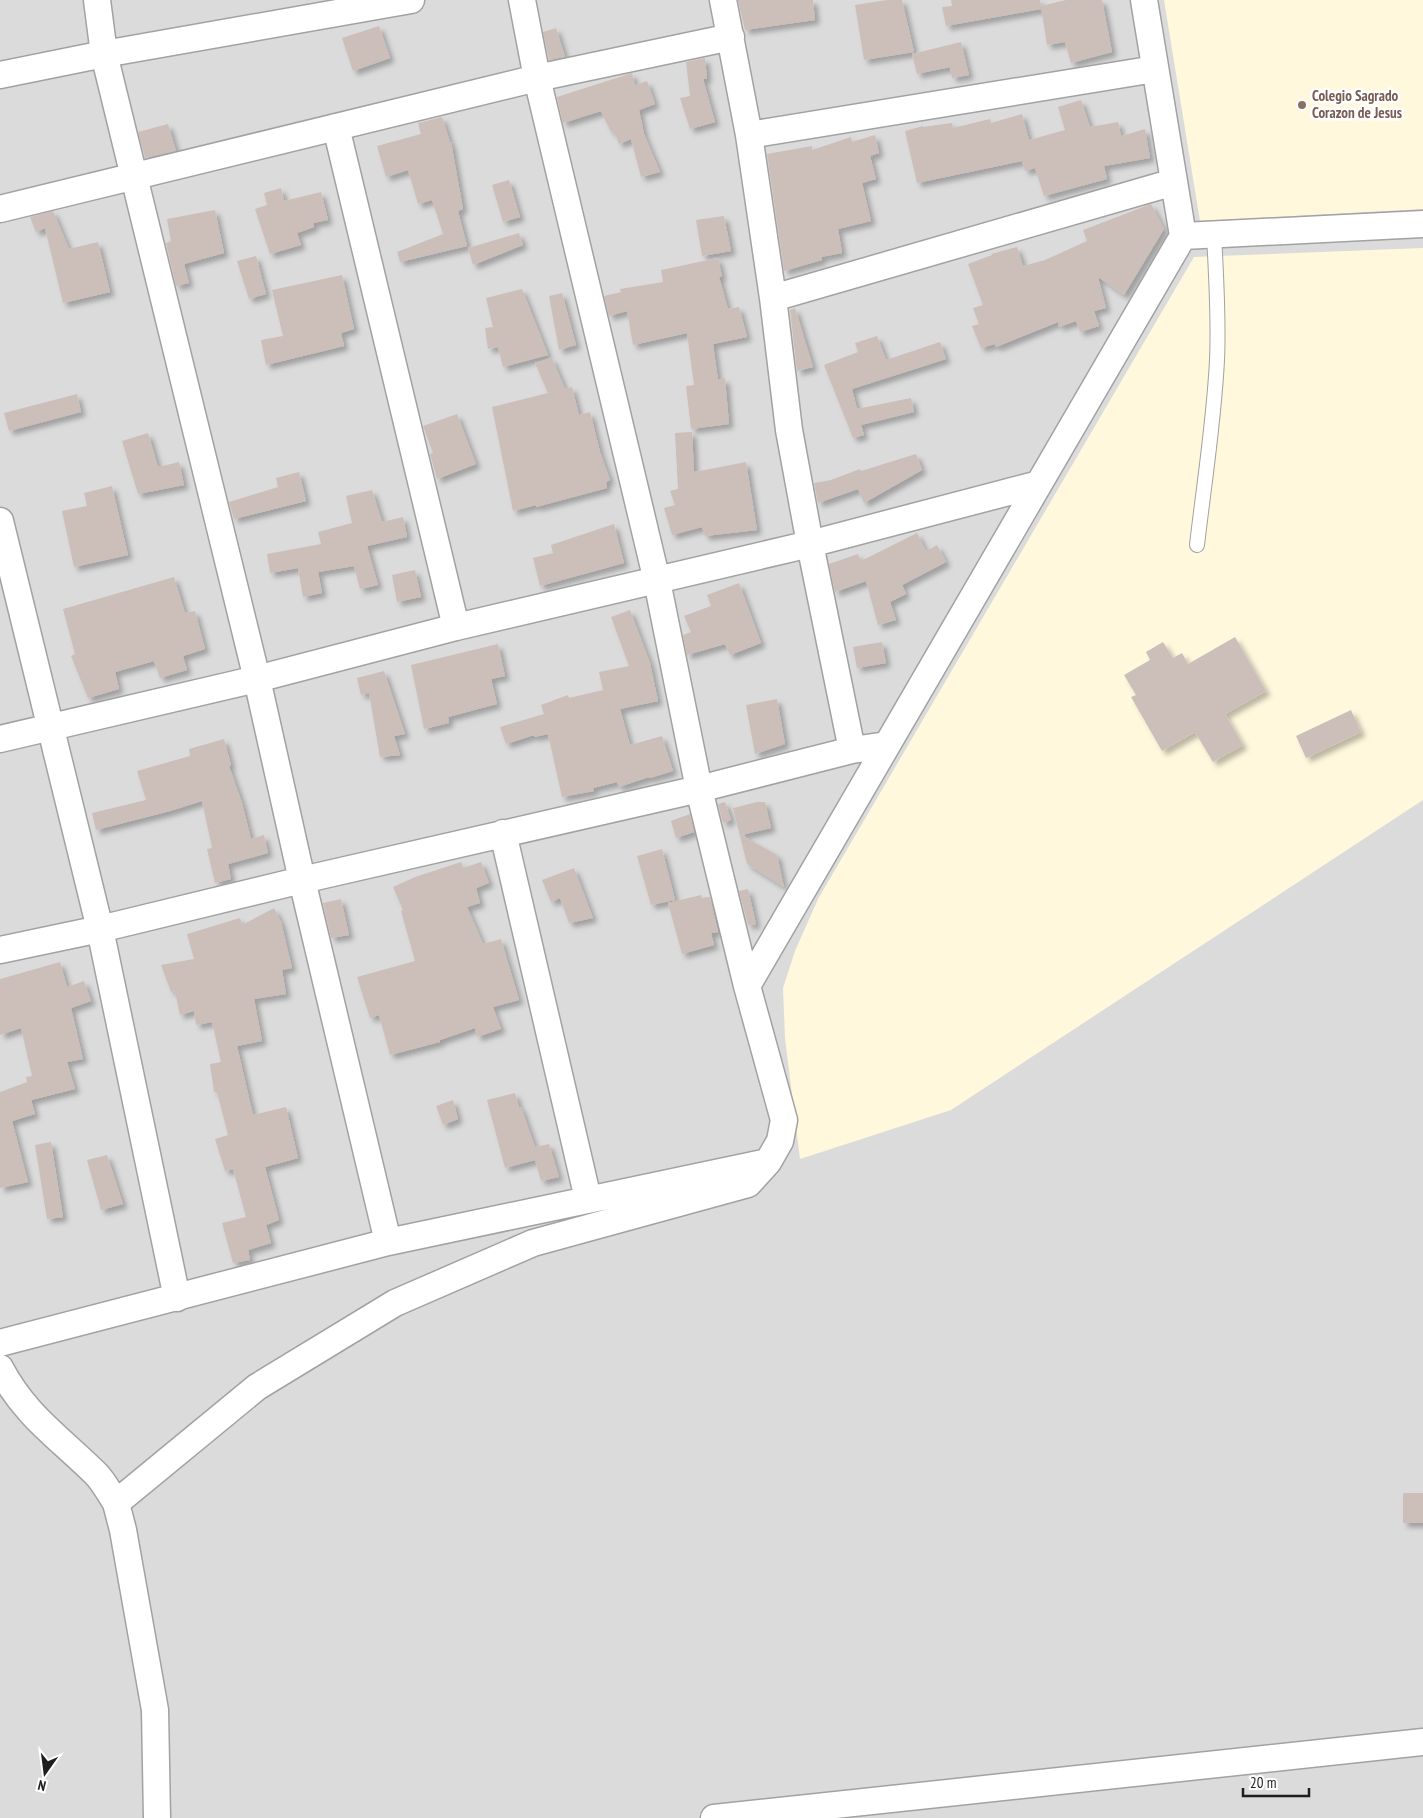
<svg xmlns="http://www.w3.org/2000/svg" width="1423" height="1818" viewBox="0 0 1423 1818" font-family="'PT Sans Narrow',sans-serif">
<defs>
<filter id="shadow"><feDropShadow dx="4.5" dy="4.5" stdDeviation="2.5" flood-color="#0004"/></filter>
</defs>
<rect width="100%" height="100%" fill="#f0e9e3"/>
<path fill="#dcdbdb" d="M 0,0 L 1423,0 L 1423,1818 L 0,1818 Z"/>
<path fill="#fff8dd" d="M 1164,0 L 1423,0 L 1423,209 L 1200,221 Z
M 1423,248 L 1423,800 L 951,1110 L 800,1159 L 785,1038 L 783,988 L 795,951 L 818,899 L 1194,257 Z"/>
<path fill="#ccbeb9" filter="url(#shadow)" d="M 738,0 L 813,0 L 815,20 L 745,30 Z
M 887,0 L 902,0 L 914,52 L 864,60 L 855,5 Z
M 951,0 L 1040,0 L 1041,9 L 946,26 L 942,7 L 952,6 Z
M 1066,0 L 1102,0 L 1112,52 L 1071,63 L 1065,42 L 1047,45 L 1041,6 Z
M 379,26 L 390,58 L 353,71 L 342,38 Z
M 556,28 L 565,57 L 549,60 L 543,32 Z
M 961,42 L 969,75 L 952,78 L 950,67 L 917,74 L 912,54 Z
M 705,58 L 707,79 L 703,79 L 715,122 L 690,129 L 680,98 L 690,96 L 686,62 Z
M 632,73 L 635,85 L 647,81 L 655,104 L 639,110 L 644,134 L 660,172 L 641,177 L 631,139 L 619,144 L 614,131 L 611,132 L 601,111 L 563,123 L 557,97 Z
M 1081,100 L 1090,127 L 1118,122 L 1121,136 L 1145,129 L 1150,158 L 1104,166 L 1107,179 L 1044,196 L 1035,168 L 1025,171 L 1022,161 L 917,183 L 905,131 L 923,126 L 923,127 L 952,123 L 953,128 L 990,119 L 991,123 L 1022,114 L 1029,140 L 1065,130 L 1058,107 Z
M 442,117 L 450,142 L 451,142 L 463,209 L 458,211 L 467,246 L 400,262 L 397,252 L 443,234 L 432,200 L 418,204 L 408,170 L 386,177 L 377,146 L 421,134 L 418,123 Z
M 168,124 L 176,151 L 145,158 L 138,132 Z
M 875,135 L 879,153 L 870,156 L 876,179 L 862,183 L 871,221 L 838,229 L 842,253 L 821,257 L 822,260 L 784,271 L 767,154 L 812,146 L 812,150 L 851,137 L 852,142 Z
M 509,180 L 520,217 L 503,222 L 492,185 Z
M 281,188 L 284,201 L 321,192 L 328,220 L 313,223 L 314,227 L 297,233 L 301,245 L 270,254 L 255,209 L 267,205 L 264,193 Z
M 1151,204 L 1164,229 L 1124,295 L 1098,277 L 1106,308 L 1094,311 L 1099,326 L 1080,332 L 1076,321 L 1059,327 L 1058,322 L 996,347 L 995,344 L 981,348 L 972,326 L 979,324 L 973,308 L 983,305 L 968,264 L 992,255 L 991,254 L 1017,247 L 1023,266 L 1045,260 L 1087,241 L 1083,230 Z
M 215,210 L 224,253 L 184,264 L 189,283 L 176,286 L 166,243 L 171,241 L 167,219 Z
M 53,211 L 69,249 L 98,242 L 110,292 L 63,303 L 45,228 L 36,232 L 30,217 Z
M 724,216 L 731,251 L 702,256 L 696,220 Z
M 519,233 L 523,245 L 473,265 L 468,248 Z
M 256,256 L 266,294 L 249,299 L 237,261 Z
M 718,258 L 722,277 L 719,277 L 728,309 L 739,307 L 747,337 L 713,344 L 718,380 L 725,378 L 729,424 L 691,429 L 686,386 L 694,385 L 687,333 L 633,345 L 627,311 L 609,316 L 604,296 L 621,292 L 620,289 L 663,282 L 661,270 Z
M 342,275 L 354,329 L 341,333 L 344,346 L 266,365 L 261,340 L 283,336 L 272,290 Z
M 522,289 L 548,355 L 503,367 L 498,347 L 488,349 L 485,328 L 493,327 L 486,298 Z
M 562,293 L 576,345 L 559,350 L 549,296 Z
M 795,308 L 813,367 L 797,371 L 790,310 Z
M 877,336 L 886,360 L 940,342 L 946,359 L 852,389 L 857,409 L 911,398 L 914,412 L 861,425 L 864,435 L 853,438 L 824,365 L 858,352 L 855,343 Z
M 552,358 L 565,389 L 572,387 L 579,415 L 590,412 L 600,452 L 610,480 L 606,482 L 607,488 L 536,507 L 536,505 L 513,511 L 492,407 L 548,393 L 535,363 Z
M 77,394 L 81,412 L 9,431 L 4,413 Z
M 457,414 L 476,464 L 437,479 L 430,454 L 433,453 L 423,426 Z
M 692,432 L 694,472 L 746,462 L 757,530 L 705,536 L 702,527 L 672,535 L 664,508 L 675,505 L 670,491 L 678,489 L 675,433 Z
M 148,433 L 158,467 L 179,462 L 184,485 L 138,494 L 122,441 Z
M 916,454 L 922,470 L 864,503 L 858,489 L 818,503 L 814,483 L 831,480 L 860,469 L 861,471 Z
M 299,472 L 306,501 L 234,519 L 229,502 L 278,487 L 276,478 Z
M 112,486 L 128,555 L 74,567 L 62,511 L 87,506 L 84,493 Z
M 372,490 L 382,522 L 403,517 L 407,537 L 367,546 L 378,585 L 360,589 L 354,566 L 318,572 L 322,593 L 303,597 L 298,568 L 270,573 L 267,554 L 321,544 L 318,532 L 352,523 L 346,496 Z
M 614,524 L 624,563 L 540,586 L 533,558 L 553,553 L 551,545 Z
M 917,533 L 926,551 L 937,545 L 946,562 L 902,585 L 906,594 L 890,602 L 896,620 L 878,625 L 866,581 L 835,592 L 829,564 L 858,554 L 861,561 Z
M 415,570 L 421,597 L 397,602 L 392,575 Z
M 174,577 L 185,613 L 195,611 L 205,649 L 183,656 L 187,670 L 160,678 L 154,661 L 115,672 L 119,689 L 88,698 L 71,656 L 75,654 L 63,609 Z
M 739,583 L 761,643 L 730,655 L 725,644 L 687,655 L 683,635 L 691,632 L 684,616 L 711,606 L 707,595 Z
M 630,610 L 650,663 L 658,701 L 620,709 L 630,745 L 662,736 L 673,771 L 650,778 L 649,777 L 619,787 L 617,782 L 593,788 L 594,791 L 562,797 L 548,734 L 534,737 L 534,735 L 506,744 L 500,727 L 544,714 L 541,705 L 568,695 L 569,698 L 603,690 L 599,672 L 629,666 L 611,617 Z
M 1235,637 L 1266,691 L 1225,714 L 1243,745 L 1213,762 L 1195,732 L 1162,751 L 1131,697 L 1136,695 L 1124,675 L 1150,660 L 1146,652 L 1163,642 L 1173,658 L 1182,653 L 1188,664 Z
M 882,642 L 886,663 L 857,668 L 853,647 Z
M 498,644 L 505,676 L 491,679 L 497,704 L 448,717 L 449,723 L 424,729 L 411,665 Z
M 384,671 L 405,734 L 394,736 L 400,755 L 380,757 L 369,693 L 361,695 L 357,678 Z
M 777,699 L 785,744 L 755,754 L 746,705 Z
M 1351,710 L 1361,732 L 1306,758 L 1296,736 Z
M 224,739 L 231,765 L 229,766 L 242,803 L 251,839 L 264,835 L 268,853 L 228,864 L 231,879 L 215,883 L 207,849 L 212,848 L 202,801 L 170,811 L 96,830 L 92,813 L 146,800 L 137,771 L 190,756 L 189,749 Z
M 725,802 L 731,820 L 723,823 L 718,804 Z
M 757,802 L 765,802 L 771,828 L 741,835 L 777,855 L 784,887 L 747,864 L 733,808 Z
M 690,814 L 694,832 L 676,838 L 671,821 Z
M 662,849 L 675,900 L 651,905 L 637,856 Z
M 461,862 L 463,868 L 481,862 L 489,883 L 476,888 L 480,903 L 467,907 L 483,944 L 501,939 L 519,1000 L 493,1007 L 501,1029 L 477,1037 L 475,1028 L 440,1040 L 440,1042 L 390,1055 L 379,1015 L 370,1018 L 357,977 L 415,961 L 401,911 L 403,910 L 393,887 L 415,877 Z
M 574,868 L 593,918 L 569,923 L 560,898 L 551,902 L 542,880 Z
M 748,889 L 756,924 L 748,925 L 739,891 Z
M 701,895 L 702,898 L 710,897 L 718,932 L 711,933 L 714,945 L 682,954 L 668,903 Z
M 341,899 L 349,935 L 331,938 L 323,903 Z
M 274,908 L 281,922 L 292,968 L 282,970 L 286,994 L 254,999 L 262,1041 L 237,1046 L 253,1115 L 286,1107 L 298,1158 L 265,1167 L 279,1220 L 266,1225 L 271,1243 L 248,1250 L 250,1260 L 233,1263 L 222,1223 L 246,1217 L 233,1169 L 225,1171 L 215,1139 L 228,1135 L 217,1092 L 214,1092 L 210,1064 L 221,1062 L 212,1022 L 196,1025 L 194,1011 L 180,1015 L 175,991 L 171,992 L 161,965 L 194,959 L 187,934 L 240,918 L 242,925 Z
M 60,962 L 67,987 L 84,981 L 91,1001 L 71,1008 L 83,1059 L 67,1062 L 75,1089 L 31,1100 L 35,1114 L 12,1121 L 28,1182 L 0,1188 L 0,1092 L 27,1082 L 26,1077 L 32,1076 L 21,1028 L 0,1035 L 0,979 Z
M 515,1093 L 519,1107 L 521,1107 L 535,1147 L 549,1144 L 559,1177 L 541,1181 L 535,1160 L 505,1168 L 487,1100 Z
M 453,1100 L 458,1119 L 443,1125 L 436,1106 Z
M 51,1142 L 63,1217 L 47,1219 L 35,1145 Z
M 107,1155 L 123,1204 L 101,1210 L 87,1160 Z
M 1403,1493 L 1423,1493 L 1423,1523 L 1403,1523 Z"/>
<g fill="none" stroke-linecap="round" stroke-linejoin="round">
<defs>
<path id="service" d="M 1197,545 C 1204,484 1214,422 1217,360 C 1219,318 1216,276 1214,234"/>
<path id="minor" d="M 97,0 L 104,54 L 257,679 L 302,880 L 388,1242
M 522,0 L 537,78 L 657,581 L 699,789 L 747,986 L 1183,236 L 1144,0
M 723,0 L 749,135 L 773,298 L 789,430 L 810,544 L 852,750
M 0,75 L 104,54 L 411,0
M 336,127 L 456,627
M 749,135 L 1155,69
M 0,209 L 537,78 L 731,37
M 1183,236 L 1423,224
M 773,298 L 1174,182
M 0,521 L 100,929 L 177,1298
M 0,739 L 257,679 L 456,627 L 810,544 L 1039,484
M 503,833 L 588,1199
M 0,950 L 100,929 L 302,880 L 699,789 L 852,750 L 887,745
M 0,1343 L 388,1242 L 768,1162 L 780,1141 L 784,1120 L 747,986
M 0,1368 C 25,1416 60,1438 96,1474 C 104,1482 110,1494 116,1503
M 157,1818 L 155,1710 L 123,1530 L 116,1503 L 257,1387 L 395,1303 L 533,1243 L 748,1184 L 768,1162
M 714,1818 L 1423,1742"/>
</defs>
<use href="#service" stroke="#a2a2a2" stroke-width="16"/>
<use href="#minor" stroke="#a2a2a2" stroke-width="29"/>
<use href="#service" stroke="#fff" stroke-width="14"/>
<use href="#minor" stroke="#fff" stroke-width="26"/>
</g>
<circle fill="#8d6e63" stroke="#fff" stroke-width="2" cx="1302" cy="105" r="5"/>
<g text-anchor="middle" stroke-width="5" stroke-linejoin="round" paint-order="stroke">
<g font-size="15" font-weight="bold" fill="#785e54" stroke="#fff" text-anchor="start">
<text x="1312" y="101">Colegio Sagrado<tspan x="1312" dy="17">Corazon de Jesus</tspan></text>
</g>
</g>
<g transform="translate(45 1773) rotate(194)" stroke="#ffffff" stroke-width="4" paint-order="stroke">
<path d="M0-4L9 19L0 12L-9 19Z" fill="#1e1e1e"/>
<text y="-8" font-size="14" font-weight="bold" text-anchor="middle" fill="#1e1e1e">N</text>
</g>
<path d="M1243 1788v8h66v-8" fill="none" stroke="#1e1e1e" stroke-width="2.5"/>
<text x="1250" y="1788" font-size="15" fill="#1e1e1e" stroke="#ffffff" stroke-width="4" paint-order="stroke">20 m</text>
</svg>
